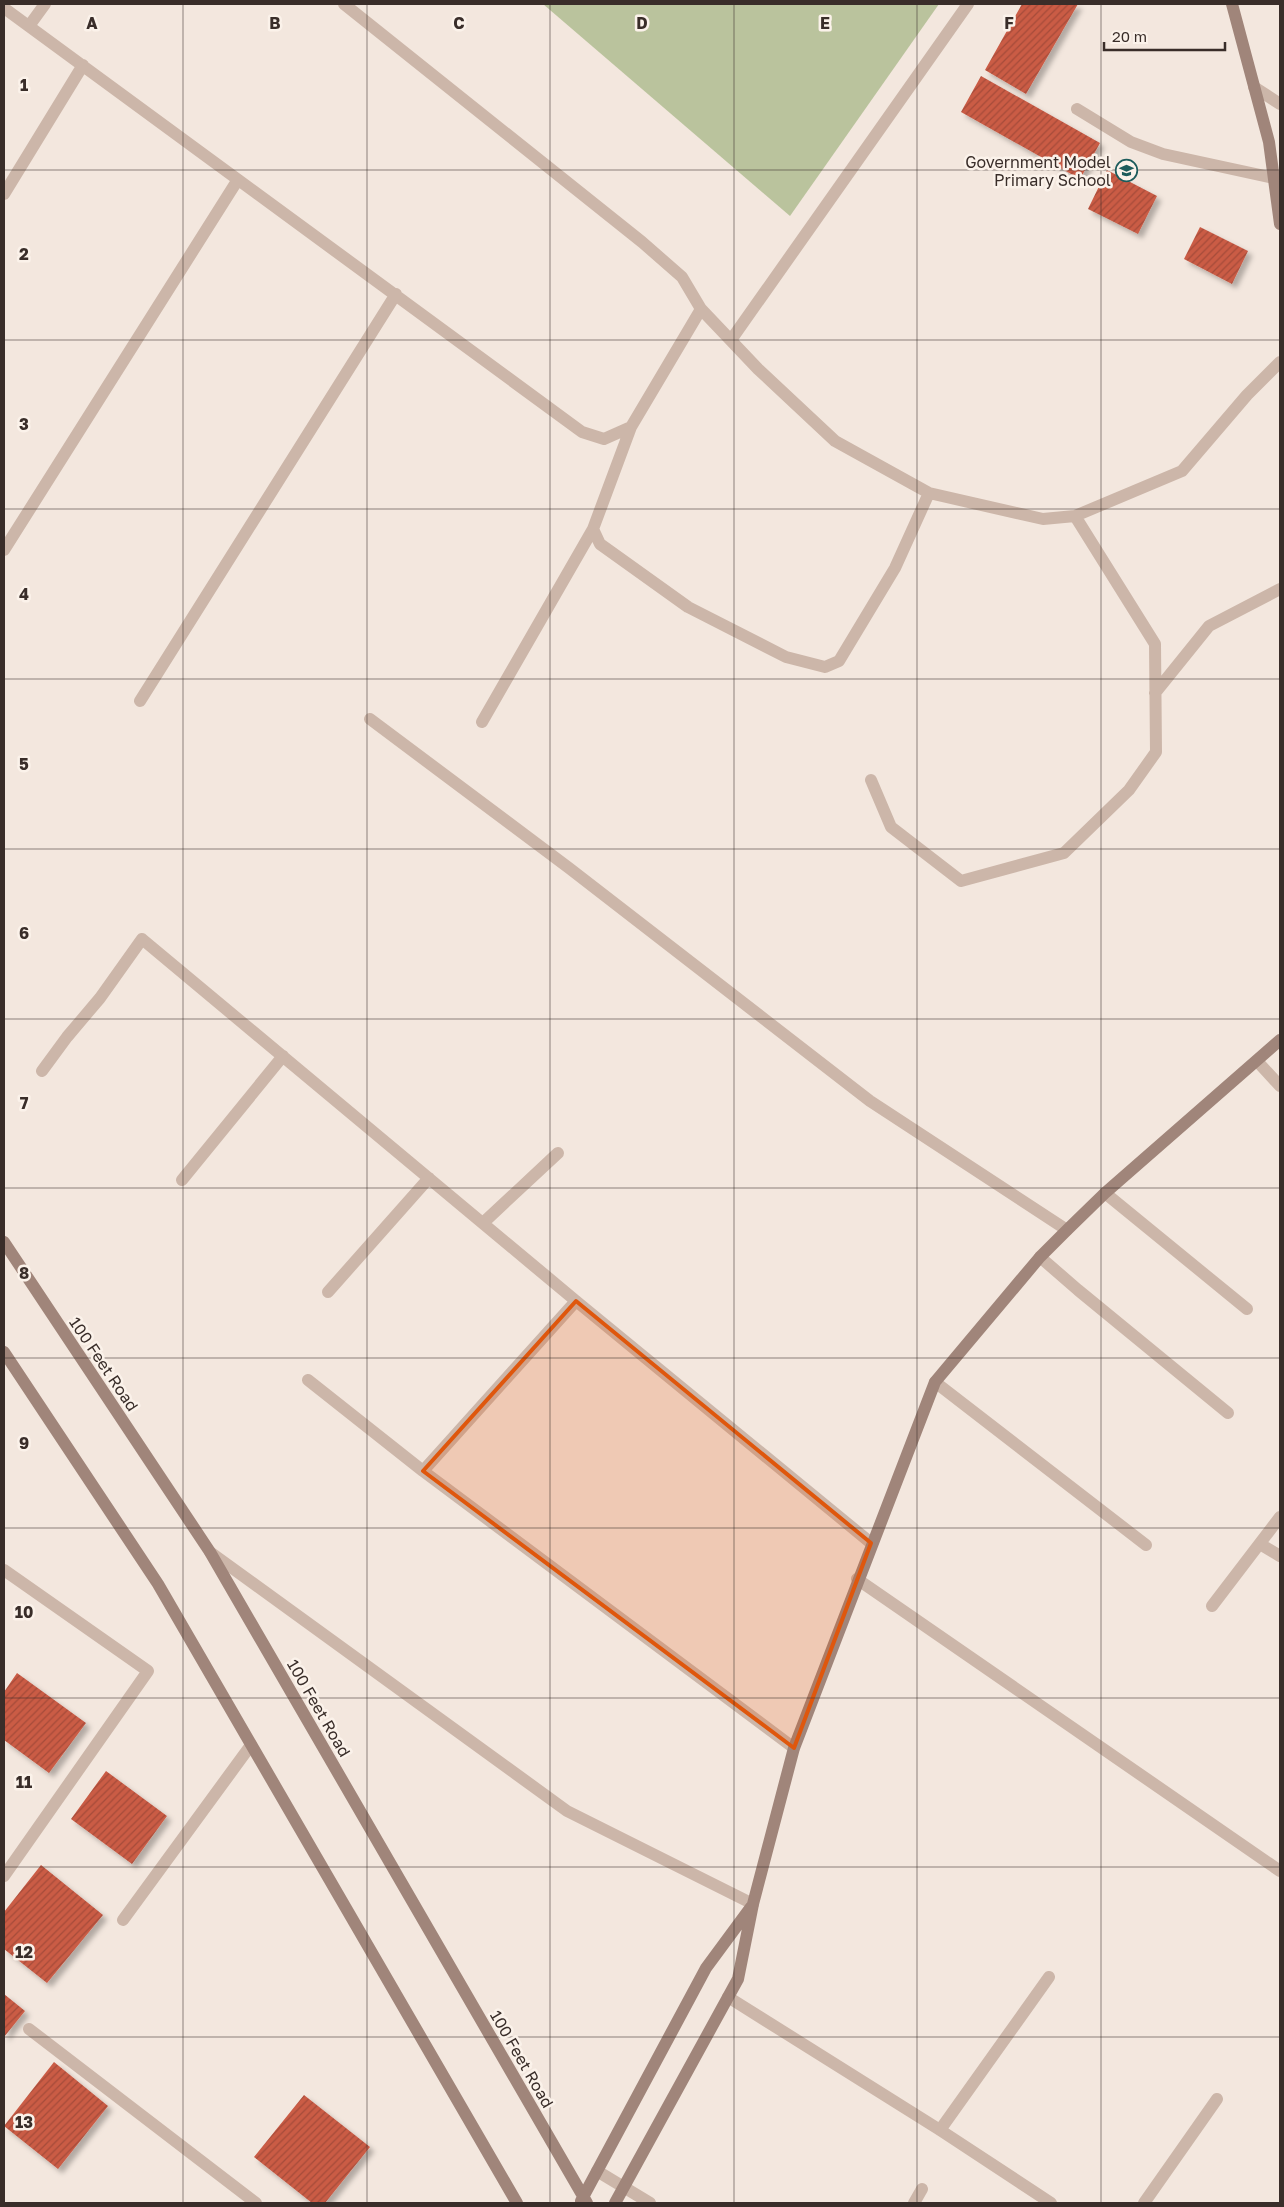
<svg xmlns="http://www.w3.org/2000/svg" width="1284" height="2207" viewBox="0 0 1284 2207" font-family="'Golos Text',sans-serif">
<defs>
<pattern id="building-hatch" width="6" height="6" patternUnits="userSpaceOnUse" patternTransform="scale(1.25)"><rect width="6" height="6" fill="#ca5b45"/><path d="M-1 1l2-2M0 6l6-6M5 7l2-2" fill="none" stroke="#a54c3a"/></pattern>
<filter id="shadow"><feDropShadow dx="4.5" dy="4.5" stdDeviation="2.5" flood-color="#0004"/></filter>
</defs>
<rect width="100%" height="100%" fill="#f3e7de"/>
<path fill="#bac39d" d="M 543,4 L 939,4 L 790,216 Z"/>
<path fill="url(#building-hatch)" filter="url(#shadow)" d="M 1022,4 L 1078,4 L 1026,94 L 985,70 Z
M 981,76 L 1100,143 L 1080,179 L 961,112 Z
M 1107,170 L 1157,196 L 1138,234 L 1088,209 Z
M 1200,227 L 1248,251 L 1232,284 L 1184,259 Z
M 17,1673 L 86,1723 L 49,1773 L 4,1740 L 4,1692 Z
M 106,1771 L 167,1816 L 132,1864 L 71,1819 Z
M 41,1865 L 103,1915 L 47,1983 L 4,1949 L 4,1912 Z
M 4,1994 L 25,2011 L 4,2037 Z
M 54,2062 L 108,2106 L 58,2169 L 4,2126 Z
M 304,2095 L 370,2147 L 325,2203 L 312,2203 L 254,2157 Z"/>
<g fill="none" stroke-linecap="round" stroke-linejoin="round">
<path stroke="#ccb6a9" stroke-width="12" d="M 1077,109 L 1131,142 L 1163,154 L 1274,178
M 1257,1061 L 1280,1086
M 1040,1257 L 1078,1290 L 1228,1413
M 935,1382 L 1146,1545
M 728,1997 L 940,2130 L 1051,2203
M 940,2130 L 1049,1977
M 597,2171 L 650,2203
M 914,2203 L 922,2189
M 1144,2203 L 1217,2099"/>
<path stroke="#ccb6a9" stroke-width="12" d="M 4,8 L 582,432 L 604,439 L 631,427 L 701,309 L 682,277 L 642,242 L 344,4
M 29,26 L 45,4
M 1254,87 L 1280,104
M 4,194 L 83,65
M 701,309 L 758,369 L 835,441 L 929,493 L 1043,519 L 1075,516 L 1182,471 L 1247,395 L 1280,362
M 731,340 L 968,4
M 631,427 L 593,529 L 600,544 L 688,607 L 786,657 L 825,667 L 839,661 L 895,568 L 929,493
M 4,550 L 237,181
M 1155,693 L 1209,626 L 1280,589
M 140,701 L 396,294
M 370,719 L 569,868 L 870,1101 L 1067,1230
M 482,722 L 593,529
M 871,780 L 891,827 L 961,881 L 1064,853 L 1129,790 L 1156,752 L 1155,644 L 1075,516
M 42,1071 L 67,1037 L 100,998 L 142,939 L 576,1301 L 871,1543
M 182,1180 L 283,1056
M 1105,1193 L 1247,1309
M 483,1223 L 558,1153
M 328,1292 L 429,1178
M 308,1380 L 423,1471 L 794,1748
M 423,1471 L 576,1301
M 1260,1544 L 1280,1556
M 210,1552 L 567,1811 L 753,1904
M 4,1570 L 148,1671 L 4,1876
M 857,1579 L 1280,1871
M 1212,1606 L 1280,1517
M 123,1920 L 251,1745
M 29,2029 L 256,2203"/>
<path stroke="#a0857a" stroke-width="12" d="M 1232,4 L 1269,142 L 1280,224
M 4,1242 L 210,1552 L 587,2203
M 4,1352 L 158,1584 L 517,2203
M 581,2201 L 706,1968 L 751,1907
M 615,2203 L 738,1979 L 753,1904 L 794,1748 L 935,1382 L 1040,1257 L 1067,1230 L 1105,1193 L 1280,1040"/>
</g>
<path fill="#df570d" fill-opacity="0.2" stroke="#df570d" stroke-width="4" stroke-linejoin="round" d="M 576,1301 L 871,1543 L 794,1748 L 423,1471 Z"/>
<path fill="none" stroke="#392d29" stroke-width="1" stroke-opacity="0.55" d="M 183,4 L 183,2203M 367,4 L 367,2203M 550,4 L 550,2203M 734,4 L 734,2203M 917,4 L 917,2203M 1101,4 L 1101,2203M 4,170 L 1280,170M 4,340 L 1280,340M 4,509 L 1280,509M 4,679 L 1280,679M 4,849 L 1280,849M 4,1019 L 1280,1019M 4,1188 L 1280,1188M 4,1358 L 1280,1358M 4,1528 L 1280,1528M 4,1698 L 1280,1698M 4,1867 L 1280,1867M 4,2037 L 1280,2037"/>
<defs>
<symbol id="school-ring" viewBox="-11 -11 22 22"><circle r="9.5" fill="#fbf2ea" stroke="#1d5c5c" stroke-width="1.5"/><path d="M0-5L7-2L0 1L-7-2ZM-4 1L0 2.5L4 1V4Q0 6-4 4Z" fill="#1d5c5c"/></symbol>
</defs>
<g fill-rule="evenodd">
<use href="#school-ring" x="1114" y="158" width="25" height="25"/>
</g>
<g text-anchor="middle" stroke-width="5" stroke-linejoin="round" paint-order="stroke">
<g font-size="16" fill="#392d29" stroke="#fbf2ea" text-anchor="end">
<text x="1111" y="168">Government Model<tspan x="1111" dy="18">Primary School</tspan></text>
</g>
<g font-size="16" fill="#392d29" stroke="#fbf2ea">
<text transform="translate(104 1364) rotate(56)" y="6">100 Feet Road</text>
<text transform="translate(319 1708) rotate(60)" y="6">100 Feet Road</text>
<text transform="translate(522 2059) rotate(60)" y="6">100 Feet Road</text>
</g>
</g>
<g font-size="16" text-anchor="middle" font-weight="bold" fill="#392d29" stroke="#fbf2ea" stroke-width="5" stroke-linejoin="round" paint-order="stroke">
<text x="92" y="29">A</text>
<text x="275" y="29">B</text>
<text x="459" y="29">C</text>
<text x="642" y="29">D</text>
<text x="825" y="29">E</text>
<text x="1009" y="29">F</text>
<text x="24" y="91">1</text>
<text x="24" y="260">2</text>
<text x="24" y="430">3</text>
<text x="24" y="600">4</text>
<text x="24" y="770">5</text>
<text x="24" y="939">6</text>
<text x="24" y="1109">7</text>
<text x="24" y="1279">8</text>
<text x="24" y="1449">9</text>
<text x="24" y="1618">10</text>
<text x="24" y="1788">11</text>
<text x="24" y="1958">12</text>
<text x="24" y="2128">13</text>
</g>
<rect width="1284" height="2207" fill="none" stroke="#392d29" stroke-width="10"/>
<path d="M1104 42v8h121v-8" fill="none" stroke="#392d29" stroke-width="2.5"/>
<text x="1112" y="42" font-size="15" fill="#392d29" stroke="#fbf2ea" stroke-width="4" paint-order="stroke">20 m</text>
</svg>
